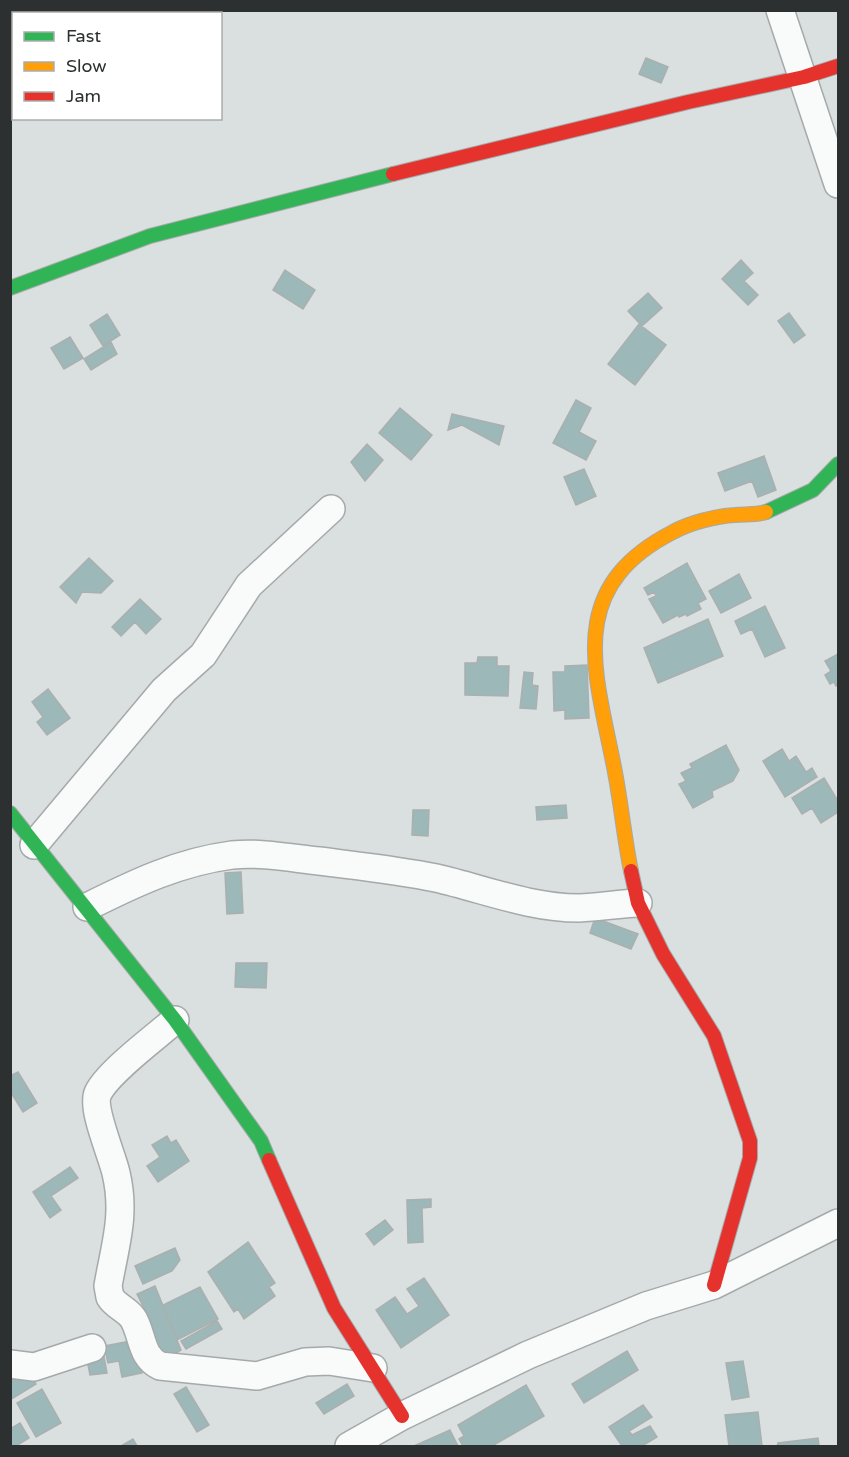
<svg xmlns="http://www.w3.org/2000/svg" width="849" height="1457" viewBox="0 0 849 1457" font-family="'Varela Round',sans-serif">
<rect width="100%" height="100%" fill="#dadfdf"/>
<path fill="#9cb8b8" stroke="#abafaf" stroke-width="1.5" d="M 646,58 L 668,67 L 661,83 L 639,74 Z
M 741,260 L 753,273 L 744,281 L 758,295 L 748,305 L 722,279 Z
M 285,270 L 315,290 L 303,309 L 273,290 Z
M 648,293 L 662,308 L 642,326 L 628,311 Z
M 789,313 L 805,335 L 794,343 L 778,321 Z
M 107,314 L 120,335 L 103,346 L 90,325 Z
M 639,324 L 666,345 L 635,385 L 608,364 Z
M 70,337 L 83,358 L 64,369 L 51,348 Z
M 111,342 L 117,354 L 91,370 L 84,359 Z
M 576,400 L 591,408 L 579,432 L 596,441 L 586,460 L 553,443 Z
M 400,408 L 432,435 L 411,460 L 379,433 Z
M 452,414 L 504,426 L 499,445 L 462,425 L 448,430 Z
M 367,444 L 383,460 L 365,481 L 351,462 Z
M 764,456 L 776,490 L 758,497 L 752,481 L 725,491 L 718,473 Z
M 584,469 L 596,496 L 576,505 L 564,477 Z
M 89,558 L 113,581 L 101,593 L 82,592 L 76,603 L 60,587 Z
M 687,563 L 706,599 L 698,603 L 701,609 L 687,616 L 686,614 L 679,617 L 678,615 L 663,623 L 649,599 L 656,596 L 654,592 L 648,595 L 644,588 Z
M 739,574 L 751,598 L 721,613 L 709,591 Z
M 140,599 L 161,619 L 146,634 L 135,622 L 121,636 L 112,627 Z
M 765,606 L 785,648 L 765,657 L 752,629 L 741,634 L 735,621 Z
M 708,619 L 723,656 L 658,683 L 644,648 Z
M 838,654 L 838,685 L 836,686 L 834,682 L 830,684 L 825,675 L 831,671 L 825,661 Z
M 478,657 L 497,657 L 497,666 L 509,666 L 508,696 L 465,695 L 465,663 L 477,663 Z
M 587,665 L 589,718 L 565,719 L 565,710 L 554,711 L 553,672 L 565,672 L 565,666 Z
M 524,672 L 533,673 L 532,685 L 538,686 L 536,709 L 520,708 Z
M 48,689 L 70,718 L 47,735 L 37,722 L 43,717 L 32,702 Z
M 726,745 L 739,770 L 733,781 L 712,791 L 713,797 L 693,808 L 679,784 L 686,781 L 681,773 L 692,768 L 690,764 Z
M 782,749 L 789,761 L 796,756 L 806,772 L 812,768 L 817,777 L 785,797 L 763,761 Z
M 824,778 L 838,801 L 838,812 L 821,823 L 812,808 L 802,814 L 792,798 Z
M 566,805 L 567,818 L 537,820 L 536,807 Z
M 413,810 L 429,810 L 428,836 L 412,835 Z
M 241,872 L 243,913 L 227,914 L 225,873 Z
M 595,918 L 638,934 L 631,949 L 590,933 Z
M 236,963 L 267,963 L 266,988 L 235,987 Z
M 18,1072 L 37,1103 L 23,1112 L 10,1091 L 10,1076 Z
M 167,1136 L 171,1143 L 176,1140 L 189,1161 L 158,1182 L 147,1166 L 160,1157 L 152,1145 Z
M 70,1167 L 78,1178 L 51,1196 L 61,1210 L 50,1218 L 33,1192 Z
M 431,1199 L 431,1207 L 422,1208 L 423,1242 L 408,1243 L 407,1200 Z
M 385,1220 L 393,1230 L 374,1245 L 366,1234 Z
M 248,1242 L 275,1283 L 269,1287 L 275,1296 L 244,1319 L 238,1309 L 234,1312 L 208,1272 Z
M 175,1248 L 180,1260 L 172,1271 L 143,1284 L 135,1266 Z
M 424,1278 L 449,1315 L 401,1348 L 376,1310 L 395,1297 L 407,1314 L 419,1306 L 407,1289 Z
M 155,1286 L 181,1350 L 164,1361 L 141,1326 L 150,1320 L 137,1294 Z
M 200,1287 L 218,1319 L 177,1340 L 163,1305 Z
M 217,1321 L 222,1329 L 186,1349 L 181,1341 Z
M 136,1340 L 142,1373 L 122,1377 L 119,1361 L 108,1363 L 104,1346 Z
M 103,1351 L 107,1373 L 90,1375 L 86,1355 Z
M 627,1351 L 638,1370 L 584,1403 L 572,1384 Z
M 743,1361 L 749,1397 L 732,1400 L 726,1363 Z
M 26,1368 L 36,1384 L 10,1400 L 10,1378 Z
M 347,1384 L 354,1396 L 324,1414 L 316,1403 Z
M 526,1385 L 544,1416 L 492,1446 L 463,1446 L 459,1439 L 464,1436 L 458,1425 Z
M 186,1387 L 209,1425 L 197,1432 L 174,1394 Z
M 42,1389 L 61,1423 L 36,1437 L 17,1403 Z
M 643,1405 L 652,1417 L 629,1431 L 632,1435 L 650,1426 L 657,1437 L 642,1446 L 622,1446 L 609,1427 Z
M 758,1412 L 762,1446 L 729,1446 L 725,1415 Z
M 20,1423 L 29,1438 L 16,1446 L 10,1446 L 10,1429 Z
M 450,1430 L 458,1446 L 414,1446 Z
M 818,1438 L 819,1446 L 777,1446 L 778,1443 Z
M 133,1439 L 137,1446 L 121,1446 Z"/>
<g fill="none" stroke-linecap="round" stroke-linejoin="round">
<defs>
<path id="street" d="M 780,10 L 838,184
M 34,845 L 164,690 L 203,655 L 249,585 L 331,509
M 87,907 C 135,883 179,862 232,855 C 260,852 291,858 319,861 C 358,866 398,870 436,878 C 484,889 530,908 579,908 C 599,907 619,904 638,903
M 175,1020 C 157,1036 108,1072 98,1093 C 91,1108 112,1155 116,1173 C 126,1215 115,1245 108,1286 L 110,1297 C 116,1307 129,1310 134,1320 C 143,1337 141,1357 160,1366 L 257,1376 L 305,1362 L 329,1361 L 373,1368
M 10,1364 L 34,1367 L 92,1348
M 349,1446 L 402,1416 L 528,1355 L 646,1306 L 714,1285 L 838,1223"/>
<path id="fast" d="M 10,288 L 150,236 L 393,174
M 766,512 L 813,490 L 838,464
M 10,813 L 175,1020 L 261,1141 L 269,1160"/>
<path id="slow" d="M 631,871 C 624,837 621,802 614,767 C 595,670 564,588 673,532 C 689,523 716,516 735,515 C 745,514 756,515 766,512"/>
<path id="jam" d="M 393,174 L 688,102 L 804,77 L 838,66
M 631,871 L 638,903 L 663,954 L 714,1036 L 750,1141 L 750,1158 L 714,1285
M 269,1160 L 334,1308 L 402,1416"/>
</defs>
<use href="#street" stroke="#a5a9a9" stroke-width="30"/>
<use href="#fast" stroke="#a5a9a9" stroke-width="16"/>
<use href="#slow" stroke="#a5a9a9" stroke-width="16"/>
<use href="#jam" stroke="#a5a9a9" stroke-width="16"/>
<use href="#street" stroke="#f9fafa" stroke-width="27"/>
<use href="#fast" stroke="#30b455" stroke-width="14"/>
<use href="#slow" stroke="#ff9f0a" stroke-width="14"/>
<use href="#jam" stroke="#e5322d" stroke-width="14"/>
</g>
<rect width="849" height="1457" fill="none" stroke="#2c3030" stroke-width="24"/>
<rect x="12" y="12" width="210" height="108" fill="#ffffff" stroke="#abacac" stroke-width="1.5"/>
<rect x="24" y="32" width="30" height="9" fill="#30b455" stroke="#abacac" stroke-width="1.5"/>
<text x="66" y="42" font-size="18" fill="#2c3030">Fast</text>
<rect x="24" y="62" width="30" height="9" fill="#ff9f0a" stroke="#abacac" stroke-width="1.5"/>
<text x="66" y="72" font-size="18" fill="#2c3030">Slow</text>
<rect x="24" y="92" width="30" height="9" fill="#e5322d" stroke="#abacac" stroke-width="1.5"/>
<text x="66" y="102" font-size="18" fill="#2c3030">Jam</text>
</svg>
